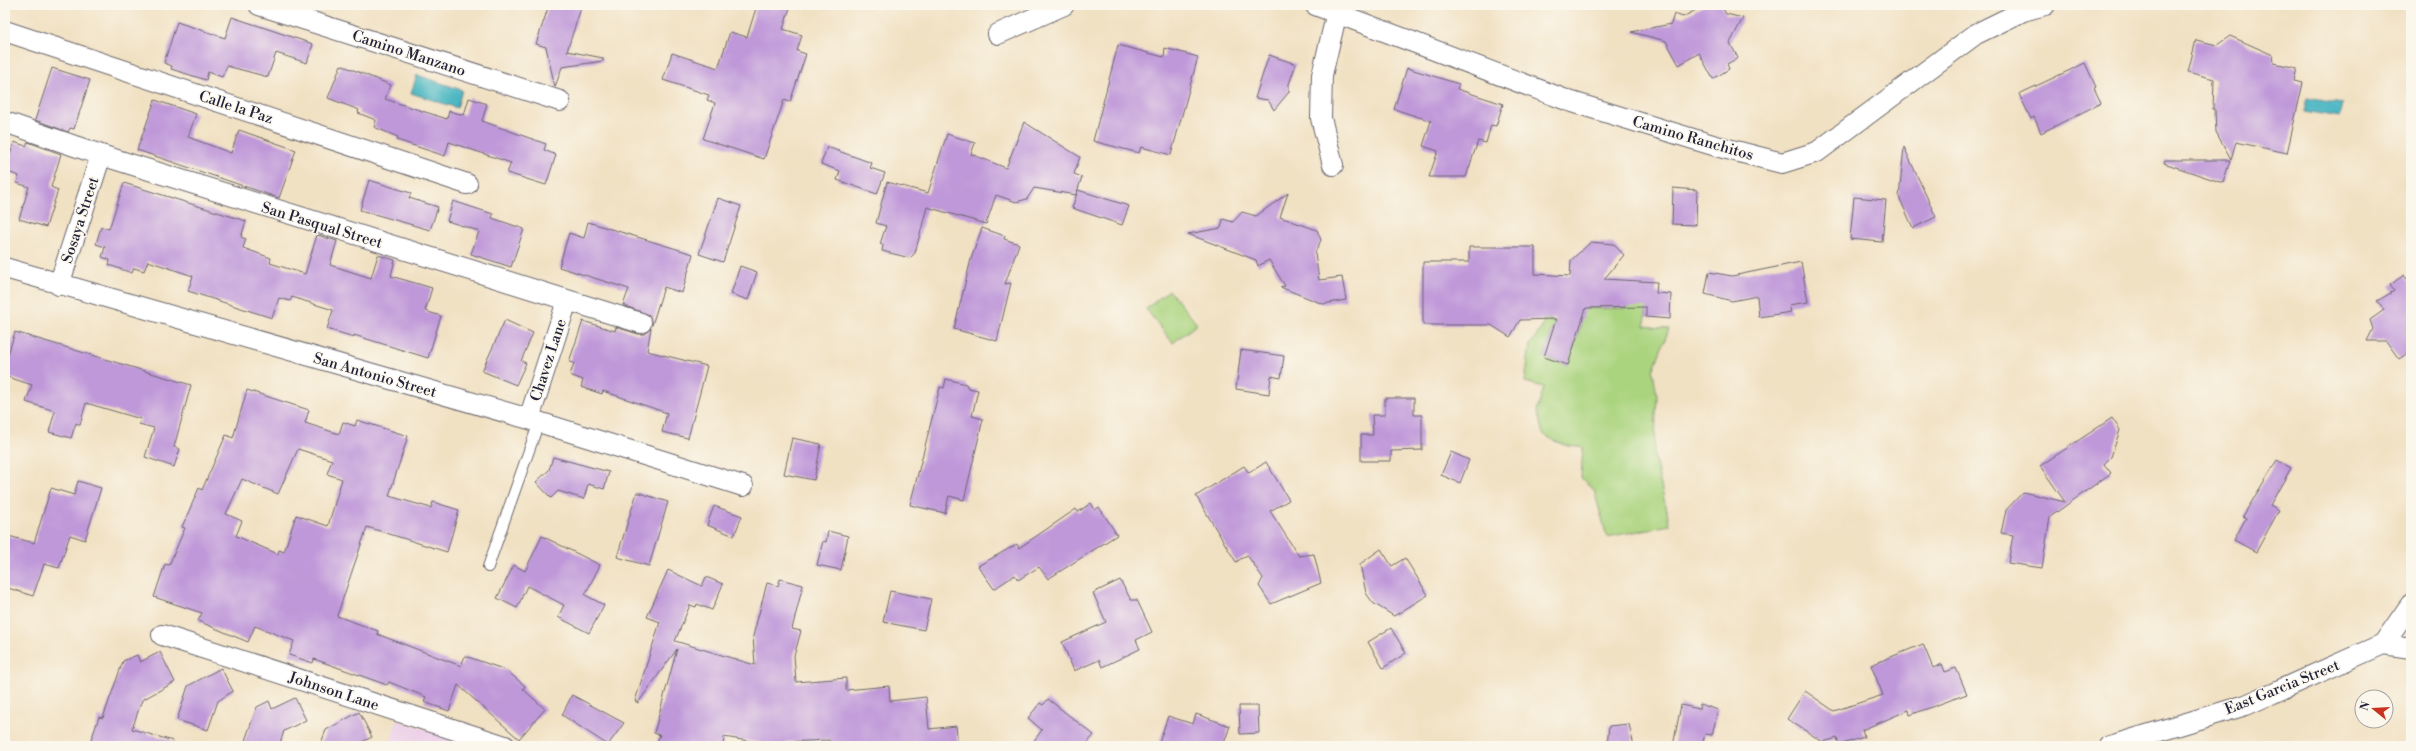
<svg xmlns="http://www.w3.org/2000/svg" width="2416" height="751" viewBox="0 0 2416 751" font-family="'Libre Bodoni',serif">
<rect width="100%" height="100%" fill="#fbf7ec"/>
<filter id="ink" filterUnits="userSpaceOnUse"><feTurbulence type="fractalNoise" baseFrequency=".025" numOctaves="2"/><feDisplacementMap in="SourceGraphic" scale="8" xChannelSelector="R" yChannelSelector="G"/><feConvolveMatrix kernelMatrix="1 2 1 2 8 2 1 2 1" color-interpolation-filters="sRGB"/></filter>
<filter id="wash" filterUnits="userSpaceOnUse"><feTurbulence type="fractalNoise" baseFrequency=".012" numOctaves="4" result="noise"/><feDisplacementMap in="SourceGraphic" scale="16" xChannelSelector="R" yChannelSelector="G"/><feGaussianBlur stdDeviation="0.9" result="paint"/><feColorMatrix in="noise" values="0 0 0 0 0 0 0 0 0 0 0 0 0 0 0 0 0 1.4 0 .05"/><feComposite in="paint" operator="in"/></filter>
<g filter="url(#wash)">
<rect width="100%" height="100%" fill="#f1e1c3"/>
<path fill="#edd1e9" d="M 397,720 L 483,746 L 389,746 Z"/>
<path fill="#abd47f" stroke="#667b5d" d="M 1169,290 L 1197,324 L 1173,343 L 1146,309 Z
M 1551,295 L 1549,321 L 1555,322 L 1544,357 L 1568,365 L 1581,325 L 1572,309 L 1627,308 L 1627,299 L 1647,300 L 1645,326 L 1669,329 L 1653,371 L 1657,396 L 1654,455 L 1670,525 L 1607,537 L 1594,490 L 1581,478 L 1583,447 C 1567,448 1556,442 1543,434 L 1537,411 L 1544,387 L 1525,382 L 1530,345 L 1543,326 L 1544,309 Z"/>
<path fill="#47b5c1" stroke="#346c7e" d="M 417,75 L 462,90 L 457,108 L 411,93 Z
M 2307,98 L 2342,104 L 2339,117 L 2304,111 Z"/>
<g id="blocks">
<path fill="#bf98d9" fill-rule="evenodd" d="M 549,5 L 582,5 L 567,51 L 603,58 L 603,61 L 562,67 L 555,87 L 546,47 L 536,44 Z
M 757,5 L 791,5 L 783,29 L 802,35 L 797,51 L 806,54 L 790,102 L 784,100 L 764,159 L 703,139 L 715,103 L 707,100 L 709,95 L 663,80 L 672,53 L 718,68 L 730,32 L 747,37 Z
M 1705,5 L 1721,5 L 1726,14 L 1743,18 L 1730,43 L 1738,58 L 1727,64 L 1729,69 L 1713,79 L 1699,53 L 1679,65 L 1666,41 L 1631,32 L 1671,24 L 1674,14 L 1683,17 Z
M 232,17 L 313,44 L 307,63 L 276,53 L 268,77 L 227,66 L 222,77 L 208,72 L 206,80 L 171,69 L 172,66 L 164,63 L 177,22 L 225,38 Z
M 2230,36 L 2273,55 L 2274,63 L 2297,68 L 2294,81 L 2303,83 L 2287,153 L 2236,142 L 2231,159 L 2216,132 L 2215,110 L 2213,109 L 2214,79 L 2188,72 L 2196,40 L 2217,45 Z
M 1118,45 L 1164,57 L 1165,48 L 1198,57 L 1171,155 L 1141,147 L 1139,153 L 1093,141 Z
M 1269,55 L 1296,64 L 1289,84 L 1289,92 L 1274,110 L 1268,100 L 1255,98 Z
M 2085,63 L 2096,87 L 2094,88 L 2101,103 L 2041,133 L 2034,117 L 2031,119 L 2019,94 Z
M 341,65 L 391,85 L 385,99 L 447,119 L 449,111 L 464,115 L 469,98 L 487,104 L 482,121 L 546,144 L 544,150 L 556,155 L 546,185 L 507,173 L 511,163 L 449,142 L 445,156 L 397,140 L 398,137 L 374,127 L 376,120 L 358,113 L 359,110 L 328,98 Z
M 52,68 L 90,80 L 74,129 L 70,128 L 68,132 L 35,120 Z
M 1407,68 L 1459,84 L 1457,89 L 1503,104 L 1496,126 L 1491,125 L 1486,143 L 1478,141 L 1466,177 L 1429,177 L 1438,151 L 1423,146 L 1431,121 L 1394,109 Z
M 155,100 L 196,114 L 188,137 L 231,153 L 239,130 L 296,150 L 279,198 L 137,150 Z
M 1024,122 L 1080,157 L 1074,174 L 1082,177 L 1076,195 L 1034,188 L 1027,199 L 1016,202 L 996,195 L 986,224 L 927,207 L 915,253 L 910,258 L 882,251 L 883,245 L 880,244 L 886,226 L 876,223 L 887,182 L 928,193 L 947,134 L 975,143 L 971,154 L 1006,168 Z
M 14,142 L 26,146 L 28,142 L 61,154 L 51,187 L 58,190 L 46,227 L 19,219 L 29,187 L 17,183 L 19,176 L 5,171 Z
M 827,147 L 872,163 L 870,168 L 885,173 L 877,194 L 837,180 L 840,171 L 821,164 Z
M 1904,147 L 1936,217 L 1913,228 L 1899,197 Z
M 2165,160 L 2230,160 L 2223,183 L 2164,163 Z
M 369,180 L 411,193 L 409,198 L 438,207 L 430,230 L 360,210 Z
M 124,183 L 246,221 L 241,237 L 246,239 L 243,248 L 271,258 L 270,263 L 305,274 L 317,235 L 337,241 L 330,265 L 371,278 L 378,255 L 395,260 L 391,276 L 432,288 L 425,311 L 441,316 L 428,358 L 354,335 L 354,337 L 327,329 L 333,310 L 292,297 L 290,301 L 279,298 L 272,318 L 188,291 L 193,276 L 148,261 L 144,271 L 134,268 L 132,273 L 109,265 L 110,260 L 102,257 L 105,247 L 96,244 L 101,227 L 109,229 Z
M 1673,188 L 1697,190 L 1696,225 L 1672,224 Z
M 1078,190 L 1129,206 L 1122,225 L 1072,208 Z
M 1288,193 L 1280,217 L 1317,230 L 1321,240 L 1315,253 L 1319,280 L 1342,277 L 1346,300 L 1323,304 L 1280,287 L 1285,286 L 1269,260 L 1258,266 L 1256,260 L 1188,234 L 1221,228 L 1223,219 L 1233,222 L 1242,212 L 1256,216 Z
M 1854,197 L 1886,200 L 1882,242 L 1850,239 Z
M 718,198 L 741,206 L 723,262 L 699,254 Z
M 453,201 L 493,214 L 492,218 L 524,229 L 511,267 L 471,254 L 479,231 L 447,221 Z
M 588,222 L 693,254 L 682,293 L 664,287 L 652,325 L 649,315 L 623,305 L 629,289 L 559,267 L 569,233 L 584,238 Z
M 982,228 L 1005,236 L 1004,239 L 1019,244 L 1005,284 L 1011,283 L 997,341 L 954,329 L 971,259 Z
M 1591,242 L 1613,244 L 1624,255 L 1604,279 L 1657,282 L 1656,293 L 1671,294 L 1670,319 L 1646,317 L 1646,307 L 1586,308 L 1568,365 L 1544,357 L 1556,319 L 1520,320 L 1510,337 L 1491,325 L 1423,325 L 1423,262 L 1469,262 L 1469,247 L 1535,247 L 1535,274 L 1570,276 L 1571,260 Z
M 1801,262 L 1808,302 L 1789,305 L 1791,312 L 1759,317 L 1757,296 L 1732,301 L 1705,294 L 1709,272 L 1732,276 Z
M 740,266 L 757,272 L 748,300 L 731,294 Z
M 2404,275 L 2409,282 L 2411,281 L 2411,351 L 2399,359 L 2386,341 L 2367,341 L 2373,329 L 2370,320 L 2384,310 L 2377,301 L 2394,291 L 2390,285 Z
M 505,320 L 533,333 L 521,361 L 526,363 L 516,385 L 482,371 Z
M 583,321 L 615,331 L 616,327 L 638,334 L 644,334 L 651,328 L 647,351 L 707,366 L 688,438 L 662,432 L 667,413 L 603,391 L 602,394 L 581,387 L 583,380 L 570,375 L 574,363 L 569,362 Z
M 15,332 L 191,385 L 174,447 L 180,449 L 174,467 L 145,457 L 154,428 L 139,424 L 141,419 L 86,403 L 80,425 L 76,423 L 71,438 L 49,432 L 55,411 L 26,402 L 32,385 L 5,376 L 5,364 Z
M 1241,350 L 1284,356 L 1281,378 L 1271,376 L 1269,394 L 1236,389 Z
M 946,379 L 966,384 L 968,388 L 978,390 L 972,416 L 983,419 L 964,500 L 949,496 L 945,513 L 910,505 L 940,387 L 944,388 Z
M 247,390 L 309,410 L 305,423 L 339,434 L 343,422 L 355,426 L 357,420 L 408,436 L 389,496 L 431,508 L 433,502 L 459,510 L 447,552 L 367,527 L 337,616 L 378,631 L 377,634 L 461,666 L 465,656 L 506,670 L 525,686 L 523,689 L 545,709 L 519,739 L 458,685 L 449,711 L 424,702 L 426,697 L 389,682 L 387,685 L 314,659 L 313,663 L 289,655 L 294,641 L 255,626 L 248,642 L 198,621 L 202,613 L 154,597 L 165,564 L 169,565 L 185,528 L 182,527 L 199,488 L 202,490 L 226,435 L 233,438 ZM 298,449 L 332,460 L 327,474 L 342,479 L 328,526 L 296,515 L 284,552 L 279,550 L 278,554 L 236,536 L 242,521 L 226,514 L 242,479 L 278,494 Z
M 1385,398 L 1414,398 L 1414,415 L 1422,415 L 1422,450 L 1391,451 L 1391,461 L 1361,461 L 1361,435 L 1373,435 L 1372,415 L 1385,415 Z
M 2112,418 L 2120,430 L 2111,457 L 2104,464 L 2111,473 L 2050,517 L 2042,568 L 2008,563 L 2013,535 L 2001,533 L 2006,510 L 2023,492 L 2065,502 L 2040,466 Z
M 792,438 L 821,444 L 814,480 L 784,474 Z
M 1451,452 L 1469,460 L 1460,483 L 1441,475 Z
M 553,457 L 609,472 L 604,489 L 588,484 L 584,499 L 558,491 L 551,498 L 536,482 L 549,470 Z
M 2277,460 L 2291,468 L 2270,505 L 2279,510 L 2256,552 L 2234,540 L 2246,518 L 2243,516 Z
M 1266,462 L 1289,500 L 1270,511 L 1299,556 L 1314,554 L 1321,583 L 1271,604 L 1259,586 L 1263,578 L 1247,555 L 1236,562 L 1196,496 L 1244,466 L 1249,473 Z
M 78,481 L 101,488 L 85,540 L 70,535 L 59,568 L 44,564 L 33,596 L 5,587 L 5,535 L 34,543 L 51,488 L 74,495 Z
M 637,492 L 668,502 L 649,566 L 617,557 Z
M 1091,503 L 1095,510 L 1099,507 L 1117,535 L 1048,579 L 1039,567 L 1018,580 L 1015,575 L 994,589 L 978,566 L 1017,544 L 1019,548 L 1076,509 L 1078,512 Z
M 714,506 L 742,516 L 734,536 L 707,525 Z
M 828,531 L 848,536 L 841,570 L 817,565 L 823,541 L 826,542 Z
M 542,536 L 600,565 L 585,595 L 604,605 L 589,633 L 558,617 L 564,605 L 527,586 L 517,608 L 497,598 L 514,565 L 525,571 Z
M 1381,549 L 1392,566 L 1405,558 L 1428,595 L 1394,616 L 1373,603 L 1366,593 L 1360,564 Z
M 668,570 L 702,586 L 706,577 L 723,584 L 712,610 L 697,604 L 696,607 L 690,605 L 675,641 L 755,665 L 753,636 L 767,583 L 778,586 L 780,579 L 803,585 L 792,629 L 801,631 L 794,656 L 796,682 L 846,678 L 846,690 L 889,686 L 890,701 L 926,697 L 929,729 L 956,726 L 958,746 L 830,746 L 829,740 L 786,742 L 786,746 L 761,746 L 761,743 L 724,737 L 723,746 L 655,746 L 660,735 L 654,733 L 677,649 L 638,703 L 635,701 L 660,622 L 647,617 Z
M 1120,580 L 1131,600 L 1137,600 L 1152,632 L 1136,640 L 1140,649 L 1102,667 L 1099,660 L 1074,671 L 1062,642 L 1106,622 L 1093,593 Z
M 890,591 L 931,599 L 924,630 L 883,622 Z
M 1391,628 L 1406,653 L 1383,668 L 1368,642 Z
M 1923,644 L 1933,668 L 1942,664 L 1945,672 L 1956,668 L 1967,694 L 1910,715 L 1909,710 L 1862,730 L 1864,737 L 1839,745 L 1837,738 L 1823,742 L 1787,719 L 1805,691 L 1834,711 L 1883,695 L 1871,665 Z
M 160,652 L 175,682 L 142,700 L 132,729 L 173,741 L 172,746 L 89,746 L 99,717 L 103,718 L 123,661 L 137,655 L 140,662 Z
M 221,668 L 233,691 L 218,701 L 208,730 L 177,720 L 188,686 Z
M 572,695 L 624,723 L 608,745 L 562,715 Z
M 295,698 L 306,720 L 284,731 L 279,746 L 243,746 L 257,707 L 269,701 L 272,709 Z
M 1048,699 L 1094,735 L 1085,746 L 1030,746 L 1042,730 L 1028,718 L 1040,703 L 1043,705 Z
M 1700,704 L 1718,710 L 1712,735 L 1705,734 L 1702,746 L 1673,746 L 1681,705 L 1699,709 Z
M 1239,706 L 1258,706 L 1259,733 L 1240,734 Z
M 359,712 L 372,737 L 354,746 L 320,746 L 326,730 Z
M 1196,714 L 1230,726 L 1223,746 L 1158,746 L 1168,716 L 1193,724 Z
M 1629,724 L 1634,746 L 1607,746 L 1609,726 Z"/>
</g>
</g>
<g filter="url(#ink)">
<use href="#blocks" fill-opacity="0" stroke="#6a656b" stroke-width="1"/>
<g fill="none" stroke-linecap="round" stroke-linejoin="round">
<defs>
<path id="service" d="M 488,567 L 539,422"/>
<path id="minor" d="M 259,5 L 560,101
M 1315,5 L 1569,101 L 1716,146 L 1782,163 L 1817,152 L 1976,34 L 2023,11 L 2045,5
M 5,31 L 467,184
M 998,34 L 1064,5
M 5,122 L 101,155 L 641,323
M 1333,165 L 1321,118 L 1322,75 L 1337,12
M 5,268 L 529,419 L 743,486
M 59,285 L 101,155
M 529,419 L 567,301
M 162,635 L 505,746
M 2383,644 L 2411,648
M 2110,746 L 2246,705 L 2383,644 L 2411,604"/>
</defs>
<use href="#service" stroke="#6a656b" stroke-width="12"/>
<use href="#minor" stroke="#6a656b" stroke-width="22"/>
<use href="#service" stroke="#fff" stroke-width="10"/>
<use href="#minor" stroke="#fff" stroke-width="20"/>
</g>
</g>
<g text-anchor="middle" stroke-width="3" stroke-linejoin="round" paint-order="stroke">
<g font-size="15" fill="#22223b" stroke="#fbf7ec">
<text transform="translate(409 53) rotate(18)" y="5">Camino Manzano</text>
<text transform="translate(236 107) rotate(18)" y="5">Calle la Paz</text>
<text transform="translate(1693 138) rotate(16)" y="5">Camino Ranchitos</text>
<text transform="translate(80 220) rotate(-72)" y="5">Sosaya Street</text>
<text transform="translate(322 225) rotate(17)" y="5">San Pasqual Street</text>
<text transform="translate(548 360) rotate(-72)" y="5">Chavez Lane</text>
<text transform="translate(375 375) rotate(16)" y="5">San Antonio Street</text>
<text transform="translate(2282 687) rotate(-22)" y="5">East Garcia Street</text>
<text transform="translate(334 691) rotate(18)" y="5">Johnson Lane</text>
</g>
</g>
<rect width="2416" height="751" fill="none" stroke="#fbf7ec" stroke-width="20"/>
<g transform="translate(2374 709) rotate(288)"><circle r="19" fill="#fbf7ec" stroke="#a4a2a5"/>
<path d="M0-3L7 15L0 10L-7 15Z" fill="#c8321e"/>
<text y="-6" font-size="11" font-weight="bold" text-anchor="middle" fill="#22223b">N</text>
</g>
</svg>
